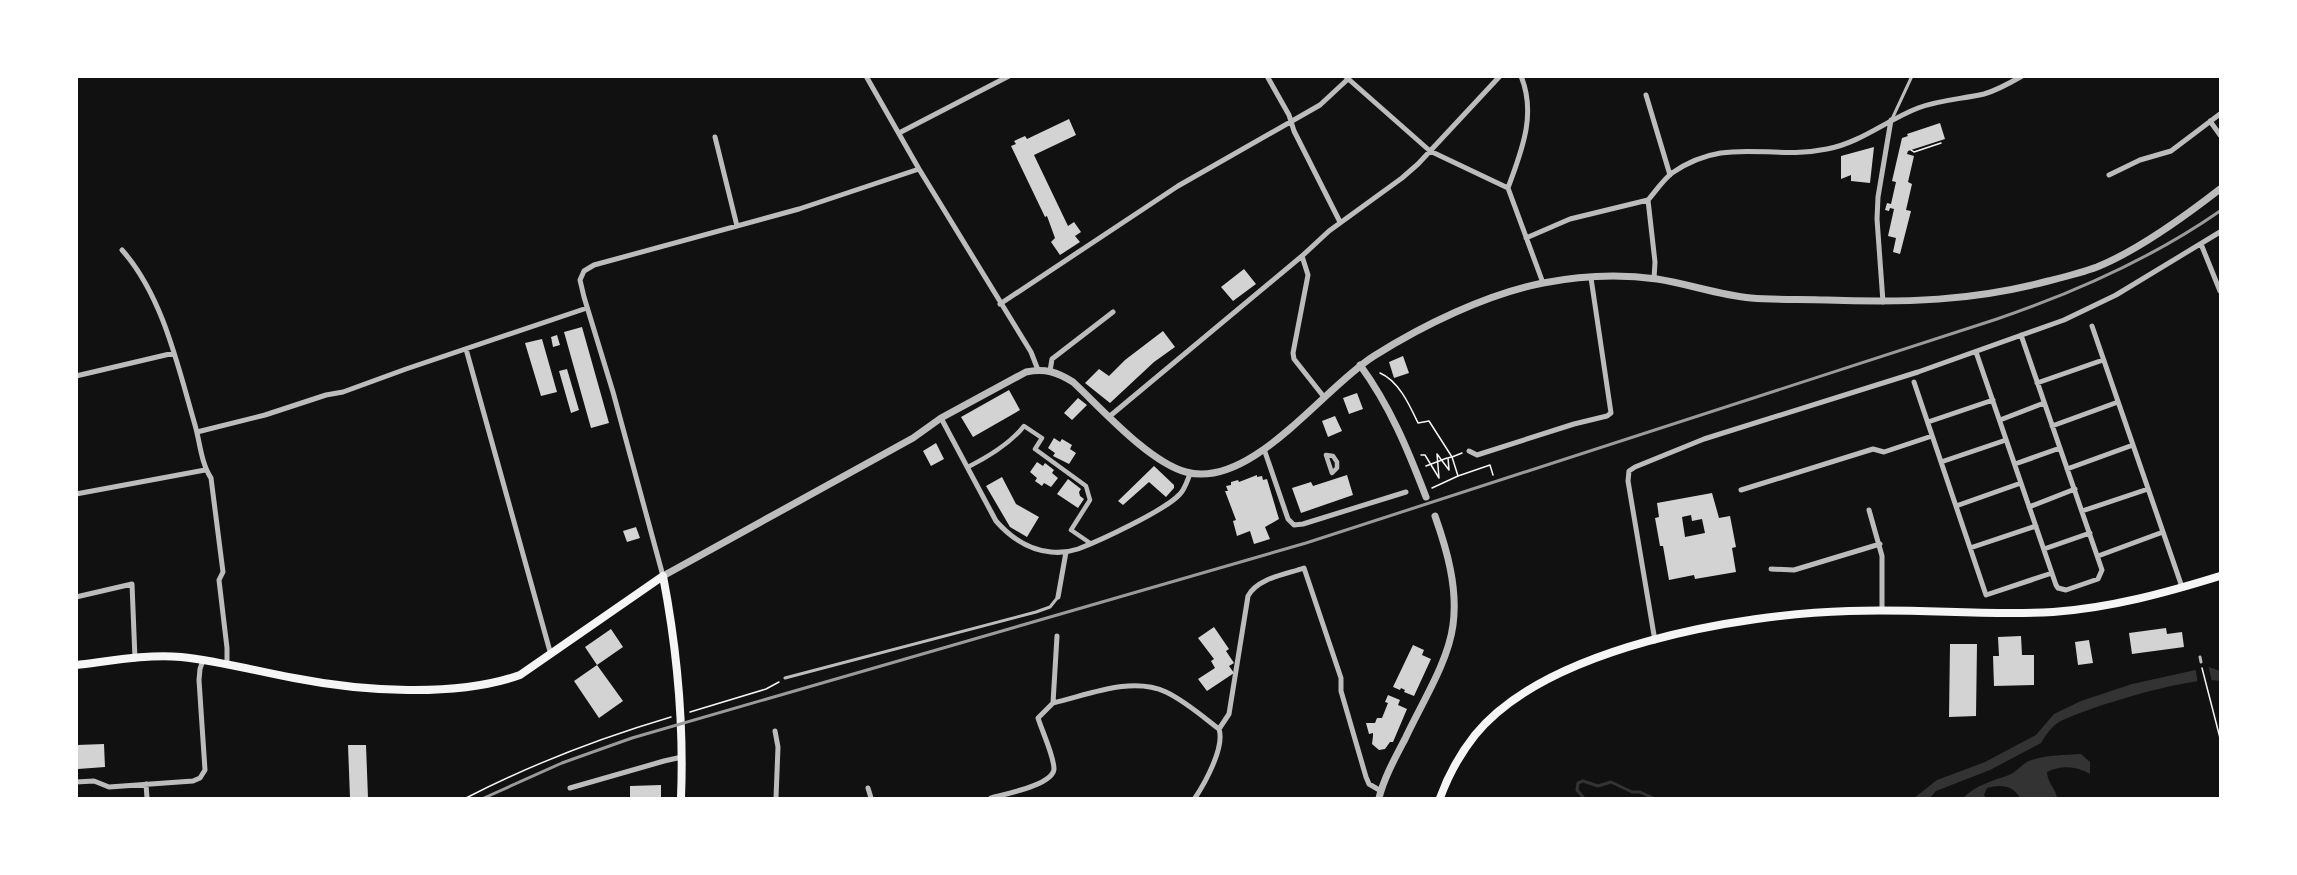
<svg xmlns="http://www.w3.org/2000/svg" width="2297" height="875" viewBox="0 0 2297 875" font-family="Roboto,sans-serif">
<rect width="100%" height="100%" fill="#111"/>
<path fill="#333" d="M 2209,667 L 2220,671 L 2220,681 C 2193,675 2086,708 2059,722 C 2051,727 2045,736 2041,743 L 1990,770 L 1936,791 L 1930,798 L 1914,798 L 1937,780 L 1985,762 L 2036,735 L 2054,714 L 2081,701 L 2132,684 Z
M 2081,754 L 2090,762 L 2090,774 C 2077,766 2061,765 2047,772 C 2047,782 2056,789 2057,798 L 2020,798 C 2013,785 2001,784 1987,788 L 1984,795 L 1986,798 L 1963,798 C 1976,785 1992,781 2009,775 C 2017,772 2022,764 2029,761 C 2044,755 2065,755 2081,754 Z"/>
<path fill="#111" d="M 2208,664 L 2212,682 L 2198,684 L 2195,666 Z"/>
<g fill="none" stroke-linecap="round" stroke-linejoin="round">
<path stroke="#333" stroke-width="3" d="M 1583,797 L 1577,790 L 1578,783 L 1583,781 L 1598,786 L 1611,782 L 1632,792 L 1640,792 L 1653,798"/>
</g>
<path fill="#d3d3d3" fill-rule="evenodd" d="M 1069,119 L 1076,135 L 1034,155 L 1068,226 L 1074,222 L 1081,232 L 1075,236 L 1080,242 L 1060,255 L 1051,242 L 1055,238 L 1047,216 L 1045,217 L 1011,146 L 1016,144 L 1014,141 L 1025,136 L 1027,139 Z
M 1940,123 L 1945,139 L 1908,151 L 1907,154 L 1914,156 L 1908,182 L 1912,184 L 1906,210 L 1911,211 L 1900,254 L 1893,252 L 1896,238 L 1888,236 L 1894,209 L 1890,208 L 1889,211 L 1885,210 L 1887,203 L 1891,204 L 1896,182 L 1892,181 L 1902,138 L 1908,136 L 1907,134 Z
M 1874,147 L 1870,183 L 1851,181 L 1851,175 L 1841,179 L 1841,156 Z
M 1244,269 L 1256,284 L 1233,301 L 1221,287 Z
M 582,327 L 609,423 L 591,428 L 564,332 Z
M 1163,331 L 1175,347 L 1154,362 L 1110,403 L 1085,383 L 1099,369 L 1109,376 L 1125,360 Z
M 557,335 L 560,345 L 553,347 L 551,337 Z
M 542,339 L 557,392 L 541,396 L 525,343 Z
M 1403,356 L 1409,373 L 1394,378 L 1389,362 Z
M 567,369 L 579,410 L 571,413 L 559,371 Z
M 1009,390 L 1020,410 L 973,437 L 961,417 Z
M 1357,393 L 1363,409 L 1349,414 L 1343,398 Z
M 1078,398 L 1087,405 L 1072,420 L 1064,413 Z
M 1335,416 L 1342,431 L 1328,437 L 1322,421 Z
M 1054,438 L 1060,442 L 1062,439 L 1072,445 L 1070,449 L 1076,453 L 1069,464 L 1053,456 L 1055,453 L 1048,448 Z
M 936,443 L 944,459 L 931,466 L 923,451 Z
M 1037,462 L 1043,466 L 1045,463 L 1054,470 L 1052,473 L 1058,478 L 1051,487 L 1044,483 L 1042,486 L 1035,481 L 1037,478 L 1030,472 Z
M 1154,466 L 1174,485 L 1174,488 L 1166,497 L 1149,482 L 1123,505 L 1118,501 Z
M 1257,475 L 1257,477 L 1262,476 L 1263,480 L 1267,479 L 1279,519 L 1265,527 L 1270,539 L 1254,544 L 1250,531 L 1237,536 L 1233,521 L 1236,520 L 1225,491 L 1228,491 L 1226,486 L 1231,485 L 1231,482 L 1238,480 L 1239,482 Z
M 1347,475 L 1353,495 L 1301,513 L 1292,488 L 1311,482 L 1313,486 Z
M 1002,477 L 1016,504 L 1039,517 L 1027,537 L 1010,527 L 986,486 Z
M 1068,479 L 1081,489 L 1079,492 L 1080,496 L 1084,499 L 1078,508 L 1057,494 Z
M 1712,493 L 1719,518 L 1730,516 L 1736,547 L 1732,548 L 1736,572 L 1695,579 L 1694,575 L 1669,580 L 1663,546 L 1660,546 L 1655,518 L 1659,517 L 1657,503 ZM 1691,515 L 1692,521 L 1702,519 L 1705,533 L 1685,537 L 1682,517 Z
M 636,527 L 640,538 L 627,542 L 623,531 Z
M 1214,627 L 1229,649 L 1226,651 L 1234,663 L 1229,666 L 1234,673 L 1207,691 L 1198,679 L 1215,668 L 1211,661 L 1214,659 L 1198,638 Z
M 2166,628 L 2167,634 L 2182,632 L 2184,647 L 2132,654 L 2129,633 Z
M 611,629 L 623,647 L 597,665 L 585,647 Z
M 2021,636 L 2022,655 L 2034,655 L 2034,685 L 1994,686 L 1993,656 L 1999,656 L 1998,637 Z
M 2089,640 L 2093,663 L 2078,665 L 2075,642 Z
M 1950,644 L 1977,644 L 1976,716 L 1949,717 Z
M 1413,645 L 1424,650 L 1422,655 L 1431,659 L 1414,696 L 1404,692 L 1405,690 L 1401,688 L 1400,690 L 1393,687 Z
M 597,665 L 623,701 L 599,718 L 574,681 Z
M 1388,695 L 1400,700 L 1398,705 L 1407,709 L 1393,742 L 1390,742 L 1385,749 L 1379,750 L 1372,744 L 1373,736 L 1373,733 L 1369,734 L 1366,723 L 1375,723 L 1377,718 L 1382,718 L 1388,703 L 1385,702 Z
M 104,744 L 105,767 L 78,769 L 77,745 Z
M 348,745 L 366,745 L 368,798 L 350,798 Z
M 661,785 L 661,798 L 630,798 L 630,786 Z"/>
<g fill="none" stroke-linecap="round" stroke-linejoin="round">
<path stroke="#f5f5f5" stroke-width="1.5" d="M 1911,150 L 1914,152 L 1941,143
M 1380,373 C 1399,381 1410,406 1418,423 L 1429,421 L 1452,457 L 1458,476 L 1432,488
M 1421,455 L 1425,455 L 1439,478 L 1437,454 L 1449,470 L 1448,458 L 1451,457
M 1452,457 L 1462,453
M 1426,466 L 1447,458
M 1458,476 L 1490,465 L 1493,475
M 2202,668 L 2220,738
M 690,712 L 766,689 L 779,682
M 466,798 C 532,764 600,738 671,717"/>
<path stroke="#bcbcbc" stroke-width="3" d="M 1892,119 L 1912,76
M 2200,657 L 2201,662
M 785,678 L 1036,612 L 1050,607 L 1058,597"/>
<path stroke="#bcbcbc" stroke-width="4.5" d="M 1326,455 L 1333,456 L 1337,462 L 1337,468 L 1332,473 Z
M 968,467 C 988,457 1010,444 1024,426 L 1042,438 L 1035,449 L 1086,486 L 1090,500 L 1071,530 L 1090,543"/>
<path stroke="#bcbcbc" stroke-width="5" d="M 866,76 L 919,169 L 1031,352 L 1038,370
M 1267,76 L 1289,115 L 1294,131 L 1340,222
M 1345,76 L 1430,151 L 1508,188
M 1521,76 C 1537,115 1521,152 1508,188 L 1543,283
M 1646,95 L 1670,175
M 2210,121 L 2220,135
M 899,133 L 1009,76
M 715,137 L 737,226
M 2109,175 L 2140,160 L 2171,151 L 2220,114
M 1526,238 L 1570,219 L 1648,200
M 2201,244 L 2220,291
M 122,250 C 163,296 178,367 195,425 C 200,442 201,463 211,478 L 223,572 L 219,580 L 227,648 L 227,665
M 1302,256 L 1308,275 L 1293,353 L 1294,359 L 1324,397
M 1654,279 L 1655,262 L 1648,200 C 1655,192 1663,180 1672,173 C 1727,135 1769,161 1827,149 C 1860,143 1887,120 1918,108 C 1939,100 1962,99 1984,94 C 1998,90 2010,83 2022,76
M 1883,302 L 1877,219 L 1878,197 L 1891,120
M 1000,304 L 1178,186 L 1320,105 L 1348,79
M 2092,326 L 2182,587
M 466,349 L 551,655
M 1976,352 L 2056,585 L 2058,588 L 2066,590 L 2098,579 L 2102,570 L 2021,335
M 1050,371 L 1052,359 L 1113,312
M 76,376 L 174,353
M 1914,382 L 1986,595 L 2052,573
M 2037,383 L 2103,360
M 1110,416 L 1302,256 L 1329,231 L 1402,178 L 1418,164 L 1500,76
M 941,418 L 996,521 C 1011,538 1028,550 1051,552 C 1060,553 1069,552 1078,549 C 1099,541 1166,510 1180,494 C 1185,489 1187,481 1190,474
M 2000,420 L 2044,403
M 1928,422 L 1993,400
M 2052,426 L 2118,402
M 197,432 L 265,415 L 326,395 L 343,392 L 406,369 L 587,308
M 1264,449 L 1288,519 L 1294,525 L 1303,524 L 1406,492
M 1469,451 L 1477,455 L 1574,424 L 1607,416 L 1611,413 L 1591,278
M 1941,462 L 2006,440
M 2015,464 L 2060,448
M 2067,469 L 2133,445
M 1741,490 L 1873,449 L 1884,452 L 1932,436
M 76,494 L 205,470
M 1956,506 L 2021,483
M 2029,507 L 2075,489
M 1869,510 L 1882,556 L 1882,610
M 2082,511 L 2148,489
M 1970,548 L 2036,526
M 2044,549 L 2090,533
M 2098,556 L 2163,532
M 1771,569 L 1794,570 L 1880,544
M 663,576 L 613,392 L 584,297 L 580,280 L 584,271 L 594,265 L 799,209 L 919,169
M 76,597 L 132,584 L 135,659
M 1058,597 L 1066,552
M 1057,636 L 1053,703 C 1088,695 1131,676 1166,692 C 1185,701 1202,716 1219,729
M 1655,641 L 1628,481 L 1629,471 L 1635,467 L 1704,439 L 1918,372 L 2064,320 L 2116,295 L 2220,232
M 1219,729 L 1229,714 L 1248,596 C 1257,578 1287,574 1304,568 L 1341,678 L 1341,691 L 1366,777 L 1369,784 L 1381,791
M 775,731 L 778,747 L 776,798
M 76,782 L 94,781 L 109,787 L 193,781 L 200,778 L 205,770 L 199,680 L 200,669 L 203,660
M 146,784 L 147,798
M 570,788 L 664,761 L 682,757
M 868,788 L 871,798
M 991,798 C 1005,794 1053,785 1054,769 C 1054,756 1042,731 1038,718 L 1053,703
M 1195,798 C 1205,783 1225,747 1219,729"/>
<path stroke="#bcbcbc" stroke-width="7" d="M 1360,365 C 1390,406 1408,450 1426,497
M 663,576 L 913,438 L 941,418 L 1026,372 C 1045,368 1057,372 1073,382 C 1102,409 1149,462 1186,472 C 1251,490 1324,387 1374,356 C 1423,325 1487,294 1543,283 C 1579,276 1621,274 1657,279 C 1689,284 1719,295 1751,298 C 1776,300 1802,299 1827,300 C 1904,303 1973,301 2048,281 C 2064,277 2081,273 2097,267 C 2139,250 2184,217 2220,189
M 1379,798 C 1384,778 1395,758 1405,739 C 1421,704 1448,663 1453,625 C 1458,588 1447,550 1435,516"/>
<path stroke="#f5f5f5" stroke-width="8" d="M 76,665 C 110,661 147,654 181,657 C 219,661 256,671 294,678 C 360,691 456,698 520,675 L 663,576 C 677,649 684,724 681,798
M 1440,798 C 1448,776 1460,754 1475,735 C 1547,647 1740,614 1849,611 C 1917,608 1985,616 2053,612 C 2110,608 2165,593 2220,576"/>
<path stroke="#9a9a9a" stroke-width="3" d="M 484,798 L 562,763 L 632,738 L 1306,543 L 1997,319 C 2076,292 2151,259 2220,211"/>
</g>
<rect width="2297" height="875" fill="none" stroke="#ffffff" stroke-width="156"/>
</svg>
